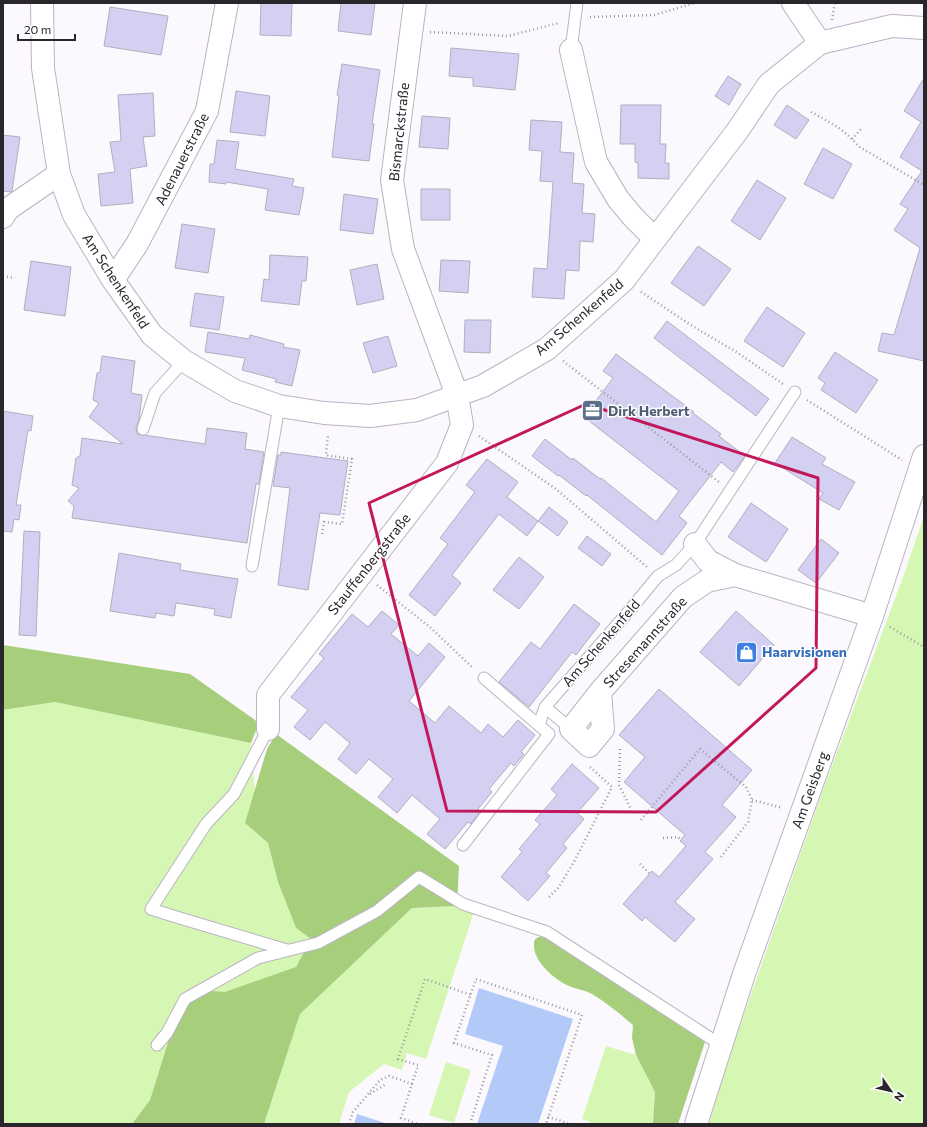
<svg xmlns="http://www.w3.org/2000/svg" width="927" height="1127" viewBox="0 0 927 1127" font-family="Commissioner,sans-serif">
<rect width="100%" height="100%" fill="#fbf9fd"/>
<path fill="#d5f7b3" d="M 924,516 L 924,1124 L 709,1124 L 717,1091 L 824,787 L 902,580 Z
M 55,702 L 251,743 L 255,791 L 245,823 L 268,843 L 278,882 L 296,928 L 311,939 L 296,967 L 225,993 L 199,990 L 169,1039 L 150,1100 L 132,1124 L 3,1124 L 3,710 Z
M 457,906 L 474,912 L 426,1059 L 407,1053 L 402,1070 L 384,1064 L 349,1092 L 339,1124 L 264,1124 L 300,1014 L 412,908 Z
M 606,1046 L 636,1055 L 655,1092 L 653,1124 L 590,1124 L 589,1121 L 582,1119 Z
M 446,1062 L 471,1070 L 454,1123 L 429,1115 Z"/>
<path fill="#a6ce7b" d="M 3,645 L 190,674 L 259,723 L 251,743 L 55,702 L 3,710 Z
M 276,734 L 459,866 L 457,906 L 412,908 L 300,1014 L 264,1124 L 132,1124 L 150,1100 L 169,1039 L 183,1010 L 199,990 L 225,992 L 296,967 L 311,939 L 296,928 L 278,882 L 268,843 L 245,823 L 267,749 Z
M 542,936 L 705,1042 L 678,1124 L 653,1124 L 655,1092 L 636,1055 L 632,1038 L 633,1025 C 620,1014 607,1003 592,994 C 585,990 576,989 569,986 C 555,980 534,962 534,946 C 534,939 535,938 542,936 Z"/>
<path fill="#b3caf9" d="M 479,988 L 573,1019 L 538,1124 L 477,1124 L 503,1046 L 465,1034 Z
M 357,1114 L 388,1124 L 354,1124 Z"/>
<path fill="#d3d0f2" stroke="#b0afc0" d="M 261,3 L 292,3 L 291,36 L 260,35 Z
M 341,3 L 375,3 L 371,35 L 338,31 Z
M 110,7 L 168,16 L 161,55 L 104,46 Z
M 451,48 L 519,54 L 515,90 L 473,86 L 473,78 L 449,76 Z
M 342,64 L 380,70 L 372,124 L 374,124 L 369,161 L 332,157 L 339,96 L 337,95 Z
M 728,76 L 741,84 L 729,105 L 715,96 Z
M 924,78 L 924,361 L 878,351 L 882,333 L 894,335 L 920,248 L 894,230 L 908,209 L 900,204 L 922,171 L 900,157 L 921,122 L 904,111 Z
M 236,91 L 270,96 L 265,136 L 230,132 Z
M 153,93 L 155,136 L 143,137 L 147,166 L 130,169 L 133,203 L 101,206 L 98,174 L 115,172 L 110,142 L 121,141 L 118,95 Z
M 621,105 L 661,105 L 660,144 L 666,144 L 665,163 L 669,163 L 669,179 L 638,178 L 638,163 L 635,162 L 635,144 L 620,144 Z
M 787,105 L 809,120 L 796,139 L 774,125 Z
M 422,116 L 450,118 L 448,149 L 419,147 Z
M 531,120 L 562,122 L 560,152 L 574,153 L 572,183 L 584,184 L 582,213 L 595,214 L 593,242 L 580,241 L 579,271 L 566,270 L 564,299 L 532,297 L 534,268 L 547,269 L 553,182 L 540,181 L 542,151 L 529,150 Z
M 3,135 L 20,137 L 12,191 L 11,192 L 3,191 Z
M 217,140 L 239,142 L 235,169 L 294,179 L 292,186 L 304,188 L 299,215 L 265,210 L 268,189 L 226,182 L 226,184 L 209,182 L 210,164 L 214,164 Z
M 823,148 L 852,164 L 833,199 L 804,184 Z
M 757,180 L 786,198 L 760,240 L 731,221 Z
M 421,189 L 450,189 L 450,220 L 421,220 Z
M 344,194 L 378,199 L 373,234 L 340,230 Z
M 182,224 L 215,229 L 208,273 L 175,268 Z
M 698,246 L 731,269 L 704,306 L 671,283 Z
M 270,255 L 308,257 L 306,281 L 302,281 L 299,305 L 261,301 L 264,279 L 269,280 Z
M 441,260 L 470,261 L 468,293 L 439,291 Z
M 31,261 L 71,267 L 65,316 L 24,310 Z
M 377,264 L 384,299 L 357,305 L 350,270 Z
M 195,293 L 224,297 L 219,330 L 190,326 Z
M 767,307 L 805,333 L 783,367 L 744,341 Z
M 465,320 L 491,320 L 490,353 L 464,352 Z
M 667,321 L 769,399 L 756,416 L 654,338 Z
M 208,332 L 249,339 L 250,335 L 284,344 L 283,347 L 300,350 L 292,386 L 275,382 L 276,379 L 242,370 L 245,358 L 205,352 Z
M 388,336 L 397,366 L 373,373 L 363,343 Z
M 835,352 L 878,380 L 856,413 L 821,390 L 825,383 L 818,378 Z
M 616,354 L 694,412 L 693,413 L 721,434 L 719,436 L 745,456 L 733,472 L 721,462 L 679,516 L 687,523 L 662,555 L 587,495 L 586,496 L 559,475 L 558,476 L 532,456 L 545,439 L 572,460 L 573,458 L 600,479 L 601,478 L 656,522 L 679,491 L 584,417 L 613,378 L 603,371 Z
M 102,356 L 135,361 L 131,393 L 142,395 L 139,420 L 136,427 L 137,434 L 205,444 L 207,428 L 247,433 L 245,449 L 264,452 L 259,484 L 256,484 L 247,543 L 72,518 L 74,506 L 68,501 L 79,488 L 72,485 L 76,458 L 80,456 L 82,438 L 123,444 L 89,417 L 99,403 L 93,400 L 97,373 L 100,372 Z
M 3,411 L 33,416 L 31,431 L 28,430 L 16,505 L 21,505 L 19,520 L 14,519 L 12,532 L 3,531 Z
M 792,437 L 826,458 L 822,464 L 855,482 L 839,510 L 819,499 L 823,493 L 775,463 Z
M 281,452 L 348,461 L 340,515 L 320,513 L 308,590 L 278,585 L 290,488 L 273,486 L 278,455 L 281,455 Z
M 487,459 L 518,482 L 507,497 L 538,521 L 527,536 L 499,514 L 452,575 L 461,583 L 435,616 L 409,595 L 448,544 L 440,538 L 475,492 L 466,485 Z
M 751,503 L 788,529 L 766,562 L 728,537 Z
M 549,507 L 568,522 L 558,536 L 538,521 Z
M 24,531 L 40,532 L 36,636 L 19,635 Z
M 587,536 L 611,554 L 602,566 L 578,548 Z
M 821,539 L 839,553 L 816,583 L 798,570 Z
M 119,553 L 181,564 L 180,570 L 238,579 L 231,618 L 214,615 L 215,609 L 176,603 L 174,616 L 156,613 L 155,618 L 110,611 Z
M 519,557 L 544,577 L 519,609 L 493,590 Z
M 574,604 L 600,624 L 576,655 L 572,652 L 529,707 L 499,682 L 531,642 L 540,649 Z
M 382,611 L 399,625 L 391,634 L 418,656 L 429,643 L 445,657 L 409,701 L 435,723 L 449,706 L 481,733 L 488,724 L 503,737 L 518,720 L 535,735 L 521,752 L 524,754 L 514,766 L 511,763 L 489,789 L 492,792 L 478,809 L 480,811 L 471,824 L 468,822 L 445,849 L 427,834 L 440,819 L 412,795 L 397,813 L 378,797 L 393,779 L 369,759 L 356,774 L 338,759 L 350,743 L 325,722 L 310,740 L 294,727 L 308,710 L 291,697 L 324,658 L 319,654 L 352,614 L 368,627 Z
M 736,611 L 774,645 L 739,686 L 700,652 Z
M 659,689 L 752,770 L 722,805 L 736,817 L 705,852 L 713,859 L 675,902 L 695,919 L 675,942 L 645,917 L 642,921 L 623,904 L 652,871 L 659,877 L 686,846 L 680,841 L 685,835 L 624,782 L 645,757 L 619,735 Z
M 572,764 L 599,788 L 577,813 L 584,819 L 563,844 L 567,848 L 546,873 L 550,876 L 528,901 L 501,877 L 522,852 L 519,849 L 540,824 L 535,820 L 557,795 L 551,789 Z"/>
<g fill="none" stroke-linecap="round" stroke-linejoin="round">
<defs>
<path id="lane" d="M 571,50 L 577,3
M 143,429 L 155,393 L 184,361
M 252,566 L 279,406
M 545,707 L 571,729
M 539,725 L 545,707 L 629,611 L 658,576 L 676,565 L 695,544 L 795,392
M 268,729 L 234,794 L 206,824 L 151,909 L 173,916 L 287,950
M 463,845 L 549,734 L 484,678
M 157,1045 L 167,1033 L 185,999 L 258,958 L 318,943 L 377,911 L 419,877 L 463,904 L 547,932 L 721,1045"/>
<path id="street" d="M 42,3 L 43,68 L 59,174 L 74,215 L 113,280 L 152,335 L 184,361 L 235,391 L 279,406 L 324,413 L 370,416 L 417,410 L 483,386 L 547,349 L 624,280 L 738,130 L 769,84 L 820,43 L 892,26 L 924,28
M 793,3 L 820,43
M 571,50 L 596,162 L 618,199 L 633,217 L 655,239
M 3,217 L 8,209 L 59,174
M 113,280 L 137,244 L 207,111 L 227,3
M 695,544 L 708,561 L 735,575
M 600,692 L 603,729 L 589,746 L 571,729 L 600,692 L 683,597 L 707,581 L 735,575 L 872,616
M 268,729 L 268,695 L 447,463 L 462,425 L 457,395 L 403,249 L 392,180 L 415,3"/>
<path id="secondary" d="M 696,1124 L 744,974 L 872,616 L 924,456"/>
</defs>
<use href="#lane" stroke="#bbb3c3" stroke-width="13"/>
<use href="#street" stroke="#bbb3c3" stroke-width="24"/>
<use href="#secondary" stroke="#bbb3c3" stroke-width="24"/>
<path stroke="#9b999e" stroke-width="2.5" stroke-dasharray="1 3" stroke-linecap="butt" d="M 590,17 L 654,15 L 695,3
M 832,20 L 835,3
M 430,32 L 508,36 L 559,23
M 811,112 C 829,122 846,130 858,146 L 924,185
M 852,139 L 862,128
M 3,276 L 15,278
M 641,292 L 694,327 L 738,353 L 783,384
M 563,361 L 719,482
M 807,400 L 902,460
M 479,436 L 556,489 L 647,567
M 322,534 L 324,522 L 342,524 L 352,459 L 326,455 L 328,434
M 377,585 L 431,628 L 473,668
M 890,627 L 924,647
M 620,749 L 619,785 L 631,809
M 752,800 L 783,808
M 641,820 L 700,749 L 746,787 L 752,800 L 748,822 L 721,857
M 663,838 L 678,837 L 681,840
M 640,864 L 649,873
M 549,897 L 559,887 L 575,860 L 612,787 L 590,767
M 412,1084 L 418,1065 L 398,1059 L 425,979 L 471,995
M 370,1094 L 386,1084
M 548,1117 L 571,1124
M 349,1124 L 353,1112 L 380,1080 L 389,1076 L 412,1084 L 401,1118 L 418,1124
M 470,1124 L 492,1055 L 454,1043 L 476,979 L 582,1015 L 546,1124"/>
<use href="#lane" stroke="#fff" stroke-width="11"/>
<use href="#street" stroke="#fff" stroke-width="22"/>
<use href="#secondary" stroke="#fff" stroke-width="22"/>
</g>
<path fill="none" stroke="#c2185b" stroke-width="3" stroke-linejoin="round" d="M 586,404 L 818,478 L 816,668 L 656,812 L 447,811 L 369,503 Z"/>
<defs>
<symbol id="office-square" viewBox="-11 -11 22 22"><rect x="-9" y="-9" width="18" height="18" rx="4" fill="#5c6f8a" stroke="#fff"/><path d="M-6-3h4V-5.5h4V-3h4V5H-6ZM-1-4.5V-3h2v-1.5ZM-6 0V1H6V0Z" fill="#fff"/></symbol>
<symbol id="shop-square" viewBox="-11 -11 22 22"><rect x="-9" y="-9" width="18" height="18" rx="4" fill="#3f7fe0" stroke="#fff"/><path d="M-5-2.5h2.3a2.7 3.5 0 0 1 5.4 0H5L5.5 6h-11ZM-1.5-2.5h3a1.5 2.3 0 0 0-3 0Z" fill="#fff"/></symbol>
</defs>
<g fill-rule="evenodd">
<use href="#office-square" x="580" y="398" width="25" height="25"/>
<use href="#shop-square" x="734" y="640" width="25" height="25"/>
</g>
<g text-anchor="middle" stroke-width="3" stroke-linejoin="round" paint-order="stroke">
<g font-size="14" fill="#29262c" stroke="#fff">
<text transform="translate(399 132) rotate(-84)" y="5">Bismarckstraße</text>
<text transform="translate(182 159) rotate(-63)" y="5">Adenauerstraße</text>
<text transform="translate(116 281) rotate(57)" y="5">Am Schenkenfeld</text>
<text transform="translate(579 317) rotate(-40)" y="5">Am Schenkenfeld</text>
<text transform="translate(369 564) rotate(-52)" y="5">Stauffenbergstraße</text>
<text transform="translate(645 642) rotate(-48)" y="5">Stresemannstraße</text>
<text transform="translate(601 643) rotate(-49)" y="5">Am Schenkenfeld</text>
<text transform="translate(810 790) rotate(-70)" y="5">Am Geisberg</text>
</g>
<g font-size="14" font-weight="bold" fill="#4e5e75" stroke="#fff" text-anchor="start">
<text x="608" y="416">Dirk Herbert</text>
</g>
<g font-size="14" font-weight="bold" fill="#366cbe" stroke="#fff" text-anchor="start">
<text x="762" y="657">Haarvisionen</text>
</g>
</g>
<rect width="927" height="1127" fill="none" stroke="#29262c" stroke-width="8"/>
<g transform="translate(891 1091) rotate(124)" stroke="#ffffff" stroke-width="3" paint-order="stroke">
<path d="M0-3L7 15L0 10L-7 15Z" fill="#29262c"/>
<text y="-6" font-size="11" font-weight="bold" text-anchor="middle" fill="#29262c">N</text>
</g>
<path d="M18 34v6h57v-6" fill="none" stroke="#29262c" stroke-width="2"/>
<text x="24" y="34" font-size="12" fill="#29262c" stroke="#ffffff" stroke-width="3" paint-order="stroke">20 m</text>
</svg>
